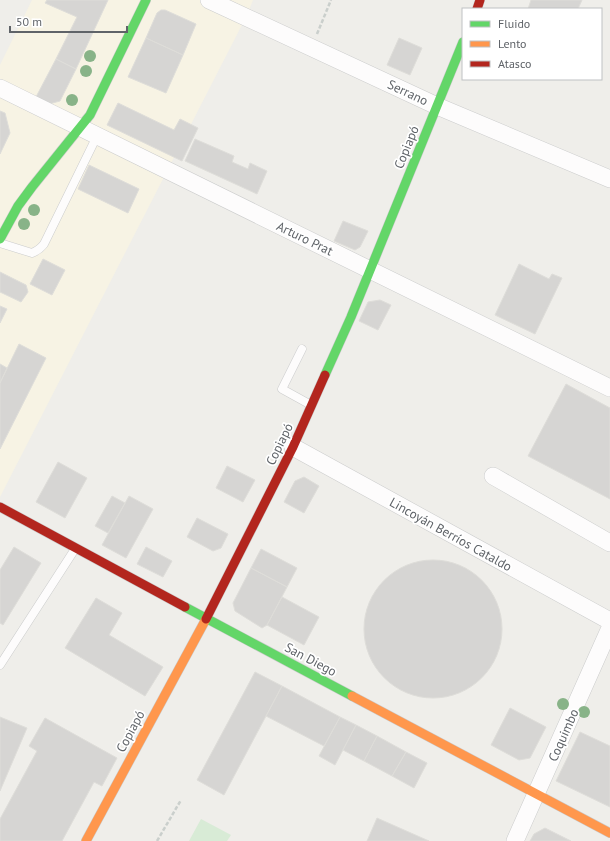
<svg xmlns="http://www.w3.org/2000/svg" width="610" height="841" viewBox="0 0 610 841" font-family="'PT Sans',sans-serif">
<rect width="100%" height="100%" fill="#efeeea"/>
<path fill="#f7f3e4" d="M 32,0 L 253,0 L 247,15 L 0,497 L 0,65 Z"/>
<path fill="#d8ebd6" d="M 201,819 L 231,835 L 227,841 L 189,841 Z"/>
<path fill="#d6d5d3" stroke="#deddd9" d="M 47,0 L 108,0 L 76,69 L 56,59 L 77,17 L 45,3 Z
M 531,0 L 582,0 L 578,9 L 528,9 Z
M 161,10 L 165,10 L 196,24 L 183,55 L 146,38 L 157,13 Z
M 146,38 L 183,55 L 166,93 L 128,77 Z
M 399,38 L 422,48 L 410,75 L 387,65 Z
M 56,59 L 76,69 L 60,101 L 49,104 L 36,97 Z
M 118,103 L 174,130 L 180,119 L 198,128 L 182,161 L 107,125 Z
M 0,111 L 5,113 L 10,133 L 0,154 Z
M 195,139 L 234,156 L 232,162 L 248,169 L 250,163 L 267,171 L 257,194 L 185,161 Z
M 89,165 L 139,189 L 128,213 L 78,189 Z
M 343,221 L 368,231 L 360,247 L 355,250 L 334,241 Z
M 43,259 L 65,270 L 52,295 L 30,284 Z
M 519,264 L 549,279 L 552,274 L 562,278 L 535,334 L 495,315 Z
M 0,272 L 26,285 L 28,292 L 21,302 L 0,292 Z
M 380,300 L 391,305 L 378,330 L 359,321 L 368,302 Z
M 0,306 L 7,309 L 0,323 Z
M 19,344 L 46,358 L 0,449 L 0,383 Z
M 0,364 L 7,368 L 0,383 Z
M 566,384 L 610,408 L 610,499 L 528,456 Z
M 58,462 L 87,478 L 65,518 L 36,502 Z
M 227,466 L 255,480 L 243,502 L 216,488 Z
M 304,477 L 319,486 L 304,513 L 284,502 L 295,481 Z
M 112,496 L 125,503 L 108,533 L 95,526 Z
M 129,496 L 153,509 L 126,558 L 102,545 Z
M 197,518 L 228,534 L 221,548 L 213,551 L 187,537 Z
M 14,547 L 41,563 L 3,625 L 0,623 L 0,570 Z
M 146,547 L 172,561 L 163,577 L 137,564 Z
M 261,549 L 297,568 L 287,587 L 251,568 Z
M364 629a69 69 0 1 1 138 0a69 69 0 1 1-138 0Z
M 251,568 L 287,587 L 267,625 L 262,628 L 235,611 L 233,603 Z
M 282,597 L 319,617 L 304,645 L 267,625 Z
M 96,598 L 122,613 L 109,635 L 163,667 L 145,696 L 65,648 Z
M 255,672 L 282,686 L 224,795 L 197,780 Z
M 282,686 L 340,717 L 324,746 L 266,716 Z
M 510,708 L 546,727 L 530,758 L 519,760 L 491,745 Z
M 0,717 L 27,728 L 0,791 Z
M 340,717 L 356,725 L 335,765 L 319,756 Z
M 45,718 L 117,758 L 102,786 L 94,782 L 62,841 L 0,841 L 0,819 L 37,751 L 29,746 Z
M 356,725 L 377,736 L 364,761 L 343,750 Z
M 580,732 L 610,746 L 610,807 L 556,781 Z
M 377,736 L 406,752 L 392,776 L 364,761 Z
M 406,752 L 427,763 L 414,788 L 392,776 Z
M 377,818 L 429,841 L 367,841 Z
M 545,828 L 571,841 L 530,841 L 534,834 Z"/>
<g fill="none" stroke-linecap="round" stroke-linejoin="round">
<defs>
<path id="lane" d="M 0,243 L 32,253 C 37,251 41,248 44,244 L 97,136
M 302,349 L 282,389 L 311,405
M 0,665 L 75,549"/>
<path id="street" d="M 209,0 L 437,106 L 610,179
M 0,88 L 610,388
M 293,447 L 610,621
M 493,476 L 610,543
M 515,841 L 610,628"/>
<path id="fast" d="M 0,239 L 18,206 L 32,187 L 90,115 L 146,0
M 325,375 L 351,317 L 463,42
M 185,607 L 352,696"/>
<path id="slow" d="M 352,696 L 610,833
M 86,841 L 206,619"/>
<path id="jam" d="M 477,9 L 480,0
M 0,507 L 185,607
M 206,619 L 293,447 L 325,375"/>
</defs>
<use href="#lane" stroke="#cbcccc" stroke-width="9"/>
<use href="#street" stroke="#cbcccc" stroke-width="18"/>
<use href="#fast" stroke="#cacacb" stroke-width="10"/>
<use href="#slow" stroke="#cacacb" stroke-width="10"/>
<use href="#jam" stroke="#cacacb" stroke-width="10"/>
<path stroke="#cacfcc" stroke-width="2.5" stroke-dasharray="4 2" stroke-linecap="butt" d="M 317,34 L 331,0
M 157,841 L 181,800"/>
<use href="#lane" stroke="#fdfcfc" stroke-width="8"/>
<use href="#street" stroke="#fdfcfc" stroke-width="17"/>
<use href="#fast" stroke="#63d668" stroke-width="9"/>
<use href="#slow" stroke="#ff974d" stroke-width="9"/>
<use href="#jam" stroke="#b3261e" stroke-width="9"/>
</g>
<g fill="#88b388">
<circle cx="90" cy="56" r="6"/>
<circle cx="86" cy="71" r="6"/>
<circle cx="72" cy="100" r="6"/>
<circle cx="34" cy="210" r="6"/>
<circle cx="24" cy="224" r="6"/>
<circle cx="563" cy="704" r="6"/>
<circle cx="584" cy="712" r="6"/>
</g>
<g text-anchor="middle" stroke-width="3.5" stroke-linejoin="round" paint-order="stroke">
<g font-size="13" fill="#5f6368" stroke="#fff">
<text transform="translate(408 92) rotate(25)" y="5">Serrano</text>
<text transform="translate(406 147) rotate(-68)" y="5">Copiapó</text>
<text transform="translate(305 238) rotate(26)" y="5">Arturo Prat</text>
<text transform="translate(279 444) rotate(-64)" y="5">Copiapó</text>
<text transform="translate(451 534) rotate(29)" y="5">Lincoyán Berríos Cataldo</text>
<text transform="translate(311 659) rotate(28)" y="5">San Diego</text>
<text transform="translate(130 731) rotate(-62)" y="5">Copiapó</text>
<text transform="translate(563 735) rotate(-66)" y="5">Coquimbo</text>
</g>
</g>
<rect x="462" y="8" width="140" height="72" fill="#ffffff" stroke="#bfc1c3"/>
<rect x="470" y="21" width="20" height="6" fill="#63d668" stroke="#bfc1c3"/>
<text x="498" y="28" font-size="12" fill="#5f6368">Fluido</text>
<rect x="470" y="41" width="20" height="6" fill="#ff974d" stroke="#bfc1c3"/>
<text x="498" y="48" font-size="12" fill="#5f6368">Lento</text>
<rect x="470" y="61" width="20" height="6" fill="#b3261e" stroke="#bfc1c3"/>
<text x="498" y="68" font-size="12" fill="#5f6368">Atasco</text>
<path d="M10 26v6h117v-6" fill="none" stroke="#5f6368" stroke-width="2"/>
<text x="16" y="26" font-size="12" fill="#5f6368" stroke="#ffffff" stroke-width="3" paint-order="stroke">50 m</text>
</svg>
